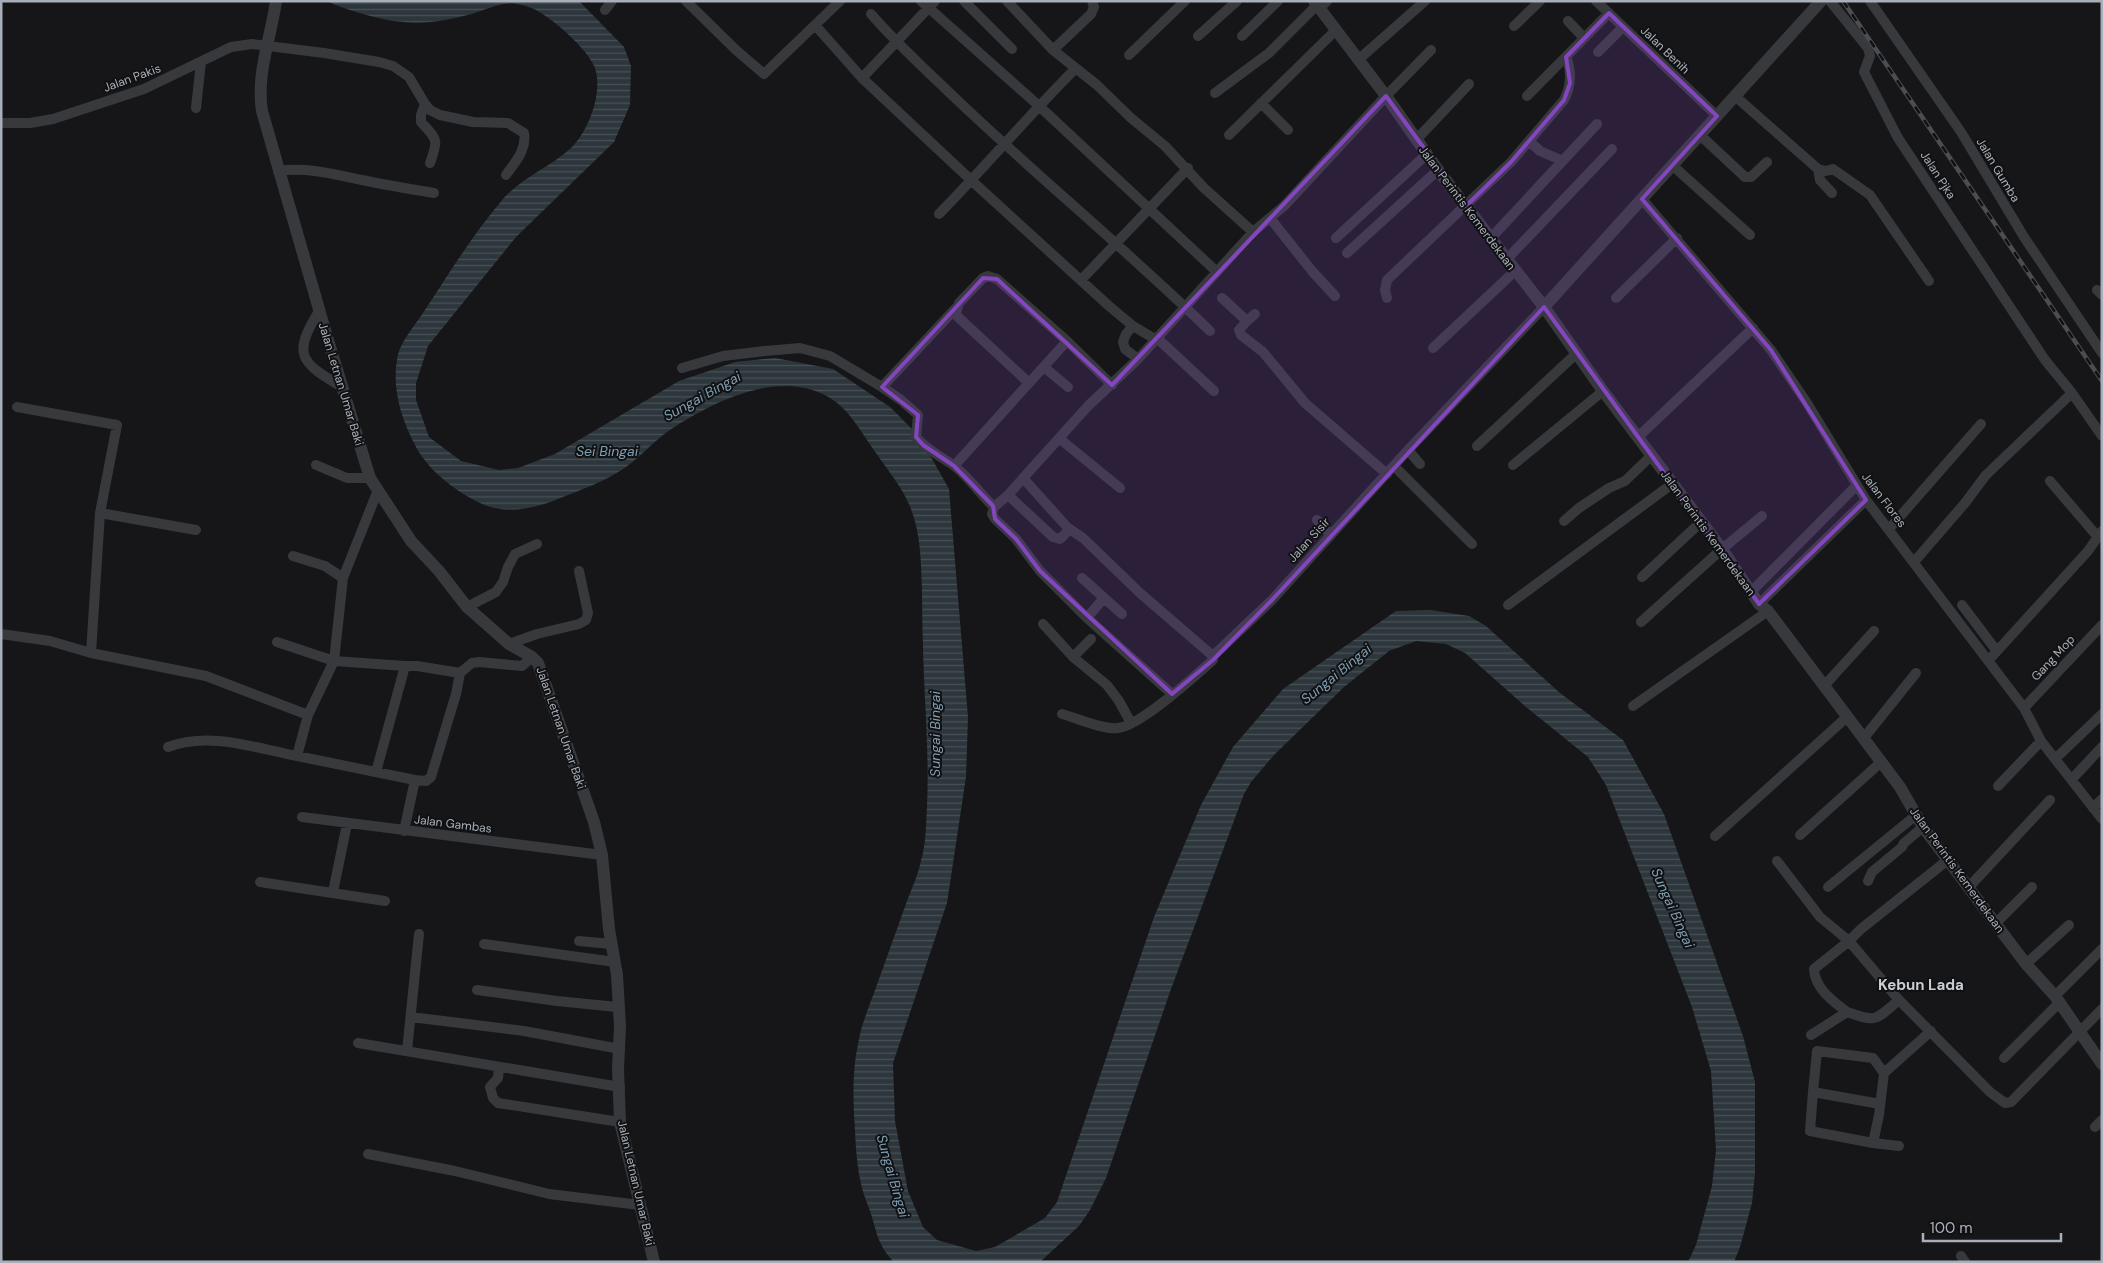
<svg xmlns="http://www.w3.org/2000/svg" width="2103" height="1263" viewBox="0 0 2103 1263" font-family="'DM Sans',sans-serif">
<defs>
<pattern id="water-rules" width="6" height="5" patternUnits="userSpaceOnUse" patternTransform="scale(1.25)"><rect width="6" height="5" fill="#2c363c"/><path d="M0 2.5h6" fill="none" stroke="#485156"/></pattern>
</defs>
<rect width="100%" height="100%" fill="#161618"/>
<path fill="url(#water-rules)" d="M 326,1 L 579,1 L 624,47 L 631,66 L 630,105 L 614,142 L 516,237 L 428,346 L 416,383 L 416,400 L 429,437 L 461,461 L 499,470 L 518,468 L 555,454 L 679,381 L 735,362 L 775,358 L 833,369 L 890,407 L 919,436 L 949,489 L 968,717 L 966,777 L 947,903 L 893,1063 L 895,1121 L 908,1191 L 923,1227 L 937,1240 L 976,1251 L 995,1247 L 1045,1218 L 1057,1202 L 1154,917 L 1201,805 L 1233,747 L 1283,689 L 1396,611 L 1430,610 L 1469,616 L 1486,626 L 1560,693 L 1623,740 L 1664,814 L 1743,1036 L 1755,1082 L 1755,1173 L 1752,1203 L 1740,1247 L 1734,1262 L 1688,1262 L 1696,1245 L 1712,1186 L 1716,1150 L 1711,1071 L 1692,1007 L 1606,785 L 1588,757 L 1526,707 L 1465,653 L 1446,644 L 1416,641 L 1389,651 L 1344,687 L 1274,755 L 1251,782 L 1244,794 L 1171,989 L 1106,1178 L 1090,1210 L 1079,1226 L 1040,1262 L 893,1261 C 874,1240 877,1227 867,1203 C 858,1180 856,1155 855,1130 C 853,1101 852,1072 858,1044 C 861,1026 868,1009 874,993 C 885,962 896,932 907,901 C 912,888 918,875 921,861 C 926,844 926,825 927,807 C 929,764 926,722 924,678 C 923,650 922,621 922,592 C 921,561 921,526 906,498 C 898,482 886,468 876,453 C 864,437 853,415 836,402 C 788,366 720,398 676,426 C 657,437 644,454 626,467 C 606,481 581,490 558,499 C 532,510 501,515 476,501 C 451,488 426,468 414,443 C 401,418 392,388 397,360 C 399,343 414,327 423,313 C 448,275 473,234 503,199 C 522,177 551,167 572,147 C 589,130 603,92 595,68 C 588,49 552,18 534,9 C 512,0 503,3 483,10 C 467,16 447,20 431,22 C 396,26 358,14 326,1 Z"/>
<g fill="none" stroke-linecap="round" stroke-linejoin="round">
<path stroke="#37393d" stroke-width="10" d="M 686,1 L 736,50 L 764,74 L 840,1
M 921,1 L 1038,105 L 1217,272
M 964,1 L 1012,49
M 1007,1 L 1053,50 L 1097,85 L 1131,118 L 1165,146 L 1204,188 L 1253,232
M 1596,1 L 1717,116
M 1830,1 L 1868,48 L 1870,56 L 1864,72 L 1898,138 L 2045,360 L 2072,393 L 2102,436
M 1870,1 L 1961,132 L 2024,237 L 2102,353
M 1320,8 L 1327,1
M 605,10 L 612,1
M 871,14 C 897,44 926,70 954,97 C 1038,177 1127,250 1210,331
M 1568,21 L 1584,38
M 815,25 L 862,78 L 972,181 L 1109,306 L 1133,326 L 1155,339
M 1514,26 L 1540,1
M 1198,36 L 1237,1
M 1242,36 L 1278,1
M 1053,50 L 1091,14 L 1094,7 L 1092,1
M 1598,52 L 1623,27
M 1129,55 L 1185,1
M 1358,60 L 1425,1
M 862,78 L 935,1
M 1215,93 L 1269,53 L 1317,5
M 1527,96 L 1609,13
M 1735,96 L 1818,169 L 1826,171 L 1833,169 L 1870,195 L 1929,281
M 1261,103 L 1288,130
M 425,104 L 421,115 L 421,122 C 437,140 439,138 430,163
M 196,108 L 201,62
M 1,123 L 30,123 L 53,119 L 144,89 L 231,47 L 252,44 L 324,53 L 379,62 L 393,66 L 409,77 L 425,104 L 430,110 L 440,115 L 473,122 L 508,123 L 524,133 C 527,150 515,162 506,175
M 1229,135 L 1336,30
M 1700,135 L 1745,177 L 1751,177 L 1767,162
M 1416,140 L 1469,84
M 1529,141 L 1540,151 L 1563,161
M 1672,165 L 1750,235
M 1818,169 L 1820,180 L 1832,193
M 278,171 C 308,167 333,174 362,180 C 386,185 410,189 434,193
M 1642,199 L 1771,350 L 1807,403 L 1866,500 L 2024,708 L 2041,741 L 2102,819
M 939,214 C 985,167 1028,116 1075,69
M 1270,218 L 1312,271 L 1335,296
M 1336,238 L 1427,154
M 1490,239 L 1597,124
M 1347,253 L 1438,170
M 1506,260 L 1612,149
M 1081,280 L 1188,168
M 2097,290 L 2102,295
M 1222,298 L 1247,321 L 1255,314
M 1387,298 L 1385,290 L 1387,280 L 1511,162 L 1564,100 C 1571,87 1572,71 1566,57
M 1616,298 L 1677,238
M 319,311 C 292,355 300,362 342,387
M 1247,321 L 1239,330 L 1241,335 L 1263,352 L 1305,403 L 1387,474
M 1133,326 L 1126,334 L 1123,342 L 1125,349 L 1138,359
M 1157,338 L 1214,391
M 1433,348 L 1515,271
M 682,368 L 723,356 L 765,351 L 800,348 L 830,356 L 882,387 L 901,400 L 918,415 L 916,437 C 927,450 940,456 953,465 C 967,475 981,495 994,507
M 1045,368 L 1068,387
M 1029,383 L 958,317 L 956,313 L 959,303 L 983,278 L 988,276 L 997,279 L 1067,341 L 1112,385
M 882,387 L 956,308
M 17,407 L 117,425 L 100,513 L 91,653
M 1638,437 L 1753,328
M 1060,439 L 1120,488
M 1477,446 L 1577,353
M 1408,450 L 1420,464
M 316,465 L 347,478 L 370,478
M 1513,465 L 1603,391
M 954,466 L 1067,341
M 1394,466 L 1472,544
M 1023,478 L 1068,528 L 1083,538 L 1140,593 L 1213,656
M 2050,481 L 2097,536
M 1008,495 L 1053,537 L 1060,539 L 1066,533 L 1068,528
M 100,513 L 196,530
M 1317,520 L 1331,535
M 1564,521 L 1579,508 L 1609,488 L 1625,481 L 1652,455
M 1889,529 L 1981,424
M 293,556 L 325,566 L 343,578 L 378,490
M 1914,562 L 1965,503 L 1986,475 L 2072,393
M 1642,577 L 1701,522
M 343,578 L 334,661 L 308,715 L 297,756 L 415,780 L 404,831
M 1082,578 L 1122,614
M 1751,592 L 1856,486
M 1759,604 L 1866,500
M 1508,605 L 1672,484
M 1962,605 L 1996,650
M 467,607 L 496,592 L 503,582 L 508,567 L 515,554 L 537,544
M 1087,618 L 1103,599
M 1641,622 L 1722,549 L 1762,516
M 1043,624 L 1073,657
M 1,634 L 50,641 L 91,653 L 206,676 L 308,715
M 1091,639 L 1073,657 L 1107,685 L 1119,701 L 1131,723
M 277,642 L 334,661 L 405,666 L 376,772
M 509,644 L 537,634 L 579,624 L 586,620 L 588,613 L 579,571
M 1988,661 L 2088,551 L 2102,531
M 405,666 L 417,666 L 460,673 L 456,694 L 431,777 L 426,781 L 415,780
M 460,673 L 472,663 L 479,662 L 522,666 L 532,657
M 1824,686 L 1874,631
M 1172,694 L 1087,618 L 1040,571 L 1016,539 L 995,519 L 992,514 L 994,507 L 1008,495 L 1088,406 L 1138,359 L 1253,232 L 1284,206 L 1386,96 L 1431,50
M 1633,706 L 1768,611
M 2024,708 L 2102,625
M 1062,714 C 1077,718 1103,730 1118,728 C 1140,726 1195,676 1213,660 L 1213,656 L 1272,600 L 1408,450 L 1544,307
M 1863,739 L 1916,673
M 168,747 C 209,731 255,748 297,756
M 2056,758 L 2102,714
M 2072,779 L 2102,747
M 1998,786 L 2041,741
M 2093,808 L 2102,799
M 302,817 L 602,855
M 1800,835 L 1880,763
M 1715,836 L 1847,717
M 1949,859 L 1861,929 L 1849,941 L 1899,1000 L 1990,1092 L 2005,1103 L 2011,1102 L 2102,1009
M 1777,861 L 1820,917 L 1849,941 L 1814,969 C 1815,989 1833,1001 1847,1012 L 1811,1035
M 1868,881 L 1872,872 L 1902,847 L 1904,843 L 1923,827
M 260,882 L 385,901
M 1828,887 L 1915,816
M 1969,887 L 2050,800
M 333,892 L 347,824
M 1996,923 L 2032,887
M 579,941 L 611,944
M 484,944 L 615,962
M 2026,964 L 2069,925
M 477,990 L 557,1001 L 617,1007
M 2055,996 L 2102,949
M 1847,1012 C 1878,1023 1875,1020 1899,1000
M 411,1017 L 524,1031 L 620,1049
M 358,1043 L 620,1087
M 407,1051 L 419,934
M 2004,1058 L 2060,1002
M 499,1067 L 498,1078 L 490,1087 L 493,1098 L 498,1103 L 620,1122
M 1813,1092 L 1817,1051 L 1873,1058 L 1884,1073
M 2095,1127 L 2102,1120
M 1873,1143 L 1810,1131 L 1813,1092 L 1880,1104
M 1899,1146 L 1873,1143 L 1879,1115 L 1884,1073 L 1931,1031
M 368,1154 L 455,1171 L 549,1194 L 640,1205
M 1961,1256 L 1965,1262"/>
<path stroke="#37393d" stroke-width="12" d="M 276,1 C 271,38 256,73 262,111 L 327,337 L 370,478 L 411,541 L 439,571 L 467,607 L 509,644 L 532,657 L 538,663 L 594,822 L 602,855 L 609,929 L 617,975 L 620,1026 L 618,1069 L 620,1122 L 654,1262
M 1314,1 L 1386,96 L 1438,170 L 1544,307 L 1603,391 L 1722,549 L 1759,604 L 1768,611 L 1900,787 L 1923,827 L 2026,964 L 2055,996 L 2102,1064
M 1544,307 L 1821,1"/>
<defs>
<path id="rail" d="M 1843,1 L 2102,381"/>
</defs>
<use href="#rail" stroke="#4a4d52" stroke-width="4.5"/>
<use href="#rail" stroke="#111113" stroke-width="2.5" stroke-dasharray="8" stroke-linecap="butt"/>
</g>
<path fill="#8446be" fill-opacity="0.2" stroke="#8446be" stroke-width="4" stroke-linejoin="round" d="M 1609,13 L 1717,116 L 1642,199 L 1771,350 L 1866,500 L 1759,604 L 1544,307 L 1272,600 L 1213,660 L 1172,694 L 1040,571 L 1016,539 L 995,519 L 993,506 L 954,466 L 923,445 L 916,437 L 918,415 L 882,387 L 983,278 L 997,279 L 1112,385 L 1386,96 L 1466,206 L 1511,162 L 1564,100 L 1570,83 L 1566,57 Z"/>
<g text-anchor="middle" stroke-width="4" stroke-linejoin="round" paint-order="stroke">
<g font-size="12" fill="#a8afb8" stroke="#111113">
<text transform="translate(1665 50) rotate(44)" y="4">Jalan Benih</text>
<text transform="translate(132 78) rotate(-20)" y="4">Jalan Pakis</text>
<text transform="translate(1998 170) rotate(59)" y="4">Jalan Gumba</text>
<text transform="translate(1938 175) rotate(57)" y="4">Jalan Pjka</text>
<text transform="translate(1467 208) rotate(53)" y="4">Jalan Perintis Kemerdekaan</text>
<text transform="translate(341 384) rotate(73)" y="4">Jalan Letnan Umar Baki</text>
<text transform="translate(1884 500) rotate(53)" y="4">Jalan Flores</text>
<text transform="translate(1708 533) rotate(54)" y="4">Jalan Perintis Kemerdekaan</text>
<text transform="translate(1309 540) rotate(-48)" y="4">Jalan Sisir</text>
<text transform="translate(2053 658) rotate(-47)" y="4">Gang Mop</text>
<text transform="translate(561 728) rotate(71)" y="4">Jalan Letnan Umar Baki</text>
<text transform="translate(453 824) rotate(7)" y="4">Jalan Gambas</text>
<text transform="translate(1957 870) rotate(54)" y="4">Jalan Perintis Kemerdekaan</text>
<text transform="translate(636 1183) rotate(77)" y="4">Jalan Letnan Umar Baki</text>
</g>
<g font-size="14" font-style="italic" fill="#7f9fb3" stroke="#111113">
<text transform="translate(702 396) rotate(-29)" y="5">Sungai Bingai</text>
<text x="607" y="456">Sei Bingai</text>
<text transform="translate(1336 674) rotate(-39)" y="5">Sungai Bingai</text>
<text transform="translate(935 734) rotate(-90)" y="5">Sungai Bingai</text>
<text transform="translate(1673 908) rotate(66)" y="5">Sungai Bingai</text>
<text transform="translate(893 1176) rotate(74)" y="5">Sungai Bingai</text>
</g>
<g font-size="15" font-weight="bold" fill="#c9cdd4" stroke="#111113">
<text x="1921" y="990">Kebun Lada</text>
</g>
</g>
<rect width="2103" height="1263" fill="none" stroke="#a8afb8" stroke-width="5"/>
<path d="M1923 1233v8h138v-8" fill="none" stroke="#a8afb8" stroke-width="2.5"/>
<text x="1930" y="1233" font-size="15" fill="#a8afb8" stroke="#111113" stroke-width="4" paint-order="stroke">100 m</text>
</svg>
